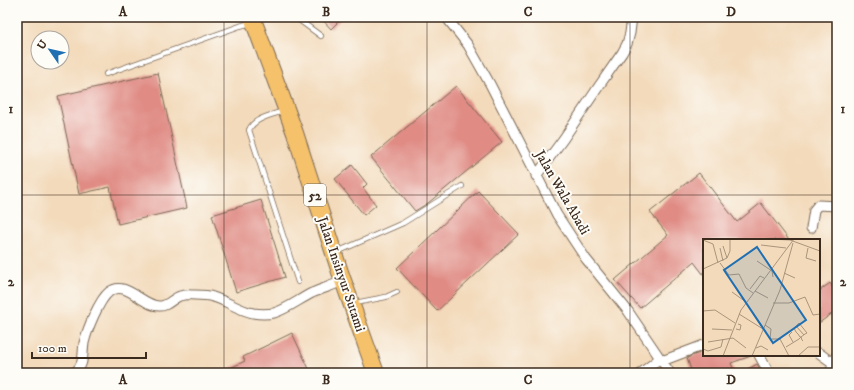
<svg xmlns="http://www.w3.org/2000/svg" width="854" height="390" viewBox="0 0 854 390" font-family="'IM FELL DW Pica',serif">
<rect width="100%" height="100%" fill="#fdfcf7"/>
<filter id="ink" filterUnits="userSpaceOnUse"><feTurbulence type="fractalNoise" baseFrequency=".025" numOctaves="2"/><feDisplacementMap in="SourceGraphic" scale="8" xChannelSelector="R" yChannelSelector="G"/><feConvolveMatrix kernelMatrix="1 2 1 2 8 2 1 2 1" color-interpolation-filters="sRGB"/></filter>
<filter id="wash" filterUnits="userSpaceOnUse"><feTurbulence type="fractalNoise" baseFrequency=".012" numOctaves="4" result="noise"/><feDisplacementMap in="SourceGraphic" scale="16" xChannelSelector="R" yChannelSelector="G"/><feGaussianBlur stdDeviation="0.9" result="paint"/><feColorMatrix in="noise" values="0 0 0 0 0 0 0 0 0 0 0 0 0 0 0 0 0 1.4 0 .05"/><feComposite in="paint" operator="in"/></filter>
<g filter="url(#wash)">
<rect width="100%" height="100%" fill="#f3dabb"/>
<g id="blocks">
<path fill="#e08c85" d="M 320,17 L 343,17 L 331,29 Z
M 158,73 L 187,208 L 118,224 L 110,187 L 79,194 L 58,96 Z
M 456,86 L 502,142 L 428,203 L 415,211 L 371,157 Z
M 352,165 L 367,184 L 363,188 L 376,205 L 364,215 L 335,179 Z
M 699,173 L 737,222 L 761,203 L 789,240 L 704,240 L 704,275 L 694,262 L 640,308 L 615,280 L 668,235 L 650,212 Z
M 478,191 L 519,234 L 437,311 L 397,268 Z
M 261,200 L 285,277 L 236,292 L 212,215 Z
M 830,283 L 837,294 L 837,310 L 819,323 L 819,291 Z
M 292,333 L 311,373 L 220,373 L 245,361 L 243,357 Z
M 704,351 L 704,355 L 751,356 L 731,363 L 735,373 L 692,373 L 687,358 Z
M 757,364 L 762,373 L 741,373 Z"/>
</g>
</g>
<g filter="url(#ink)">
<use href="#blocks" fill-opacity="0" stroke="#7b6855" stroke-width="1"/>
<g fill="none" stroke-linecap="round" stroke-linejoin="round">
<defs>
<path id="lane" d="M 295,17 L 321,36
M 106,74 L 240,26 L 254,22 L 262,17
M 283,111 C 272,115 254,118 249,130 L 298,282
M 337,252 L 403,223 L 462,186
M 355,303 L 386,297 L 397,292"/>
<path id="street" d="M 446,17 L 468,45 L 490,84 L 557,215 L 586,259 L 628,311 L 670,373
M 536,176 L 564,138 L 599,86 L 622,53 L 627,44 L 630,33 L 632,17
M 811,228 L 814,210 L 818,205 L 837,206
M 819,353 L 833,363
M 759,355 L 769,373
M 662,361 L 704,345
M 74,373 C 85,365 82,355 84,343 C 87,330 99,300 109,292 C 126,279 142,306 159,306 C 167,307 173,298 180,296 C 185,294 190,295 195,295 C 201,295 208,295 213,297 C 227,301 238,310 253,313 C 259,314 268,314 274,313 C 287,309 300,299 312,293 C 322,289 333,285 343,281
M 641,373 L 660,358
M 830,373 L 837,355"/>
<path id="highway" d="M 252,17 L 295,133 L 340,272 L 376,373"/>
</defs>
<use href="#lane" stroke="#7b6855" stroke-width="6"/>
<use href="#street" stroke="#7b6855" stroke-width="11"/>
<use href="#highway" stroke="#7b6855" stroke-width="18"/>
<use href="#lane" stroke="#fff" stroke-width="4.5"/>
<use href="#street" stroke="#fff" stroke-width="9"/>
<use href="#highway" stroke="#f5c16b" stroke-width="16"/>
</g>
</g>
<path fill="none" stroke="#3b2a1e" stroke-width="1" stroke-opacity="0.55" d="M 224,17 L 224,373M 427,17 L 427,373M 630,17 L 630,373M 17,195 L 837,195"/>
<g text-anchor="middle" stroke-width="4" stroke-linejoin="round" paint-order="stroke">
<rect fill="#fdfcf7" stroke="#75695f" stroke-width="1" x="304" y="184" width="22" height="22" rx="3"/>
<g font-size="13" font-weight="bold" fill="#3b2a1e">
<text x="315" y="200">52</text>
</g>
<g font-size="14" fill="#3b2a1e" stroke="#fdfcf7">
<text transform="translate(563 192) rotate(60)" y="5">Jalan Wala Abadi</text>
<text transform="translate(342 274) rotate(71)" y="5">Jalan Insinyur Sutami</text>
</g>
</g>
<g transform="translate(703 239)">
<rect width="117" height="117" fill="#f3dabb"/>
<path fill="none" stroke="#a9947c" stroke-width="1" d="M 65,0 L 87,1 L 117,12M 0,1 L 10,5 L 15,24M 58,6 L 83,9M 20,7 L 24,19M 17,9 L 20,22M 105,9 L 103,19 L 113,22M 54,22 L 69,32 L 70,38M 17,24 L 26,36 L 36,35 L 43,49 L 50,54M 0,30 L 24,19 L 27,12 L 27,0M 81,34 L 92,39M 47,50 L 57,37 L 61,39M 52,52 L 65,59M 29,53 L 43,63M 70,64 L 86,64 L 102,58 L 110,76 L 117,75M 0,72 L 12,71 L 32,84M 36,75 L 60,90M 62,86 L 68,90 L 67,100 L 77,100 L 86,117M 93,87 L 101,96M 9,90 L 29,91M 33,90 L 37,91 L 38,86 L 35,85M 89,93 L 86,96 L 90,103M 5,103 L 30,99 L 43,109M 83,108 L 96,100 L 98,98 L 102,95 L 104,94 L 96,84 L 91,89 L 93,93 L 95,95 L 97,98 L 98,98 L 99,101 L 100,102M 53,109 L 58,107 L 65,111M 0,110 L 5,112 L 18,108 L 20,100M 20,117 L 38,71 L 91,0M 49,117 L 77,51 L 90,4M 95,117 L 105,108 L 117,108"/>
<path fill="#1f6fb2" fill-opacity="0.15" stroke="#1f6fb2" stroke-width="2" d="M 54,8 L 103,81 L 70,104 L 21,31 Z"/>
<rect width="117" height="117" fill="none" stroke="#3b2a1e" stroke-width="2"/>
</g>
<rect width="854" height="390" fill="none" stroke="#fdfcf7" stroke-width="44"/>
<g transform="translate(50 50) rotate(304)"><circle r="19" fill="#fdfcf7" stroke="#afa8a0"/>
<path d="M0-3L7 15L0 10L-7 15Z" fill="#1f6fb2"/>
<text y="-6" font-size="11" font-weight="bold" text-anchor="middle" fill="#3b2a1e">U</text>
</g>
<path d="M32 352v6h114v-6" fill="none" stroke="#3b2a1e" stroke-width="2"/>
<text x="38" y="352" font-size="12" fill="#3b2a1e" stroke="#fdfcf7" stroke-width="3" paint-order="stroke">100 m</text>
<rect x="22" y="22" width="810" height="346" fill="none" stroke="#3b2a1e" stroke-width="1.5"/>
<g font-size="13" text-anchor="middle" font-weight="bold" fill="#3b2a1e">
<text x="123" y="16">A</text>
<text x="326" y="16">B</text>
<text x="528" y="16">C</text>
<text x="731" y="16">D</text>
<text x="11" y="113">1</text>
<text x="843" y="113">1</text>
<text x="11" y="286">2</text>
<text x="843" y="286">2</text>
<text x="123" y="384">A</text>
<text x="326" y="384">B</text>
<text x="528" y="384">C</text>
<text x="731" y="384">D</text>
</g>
</svg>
